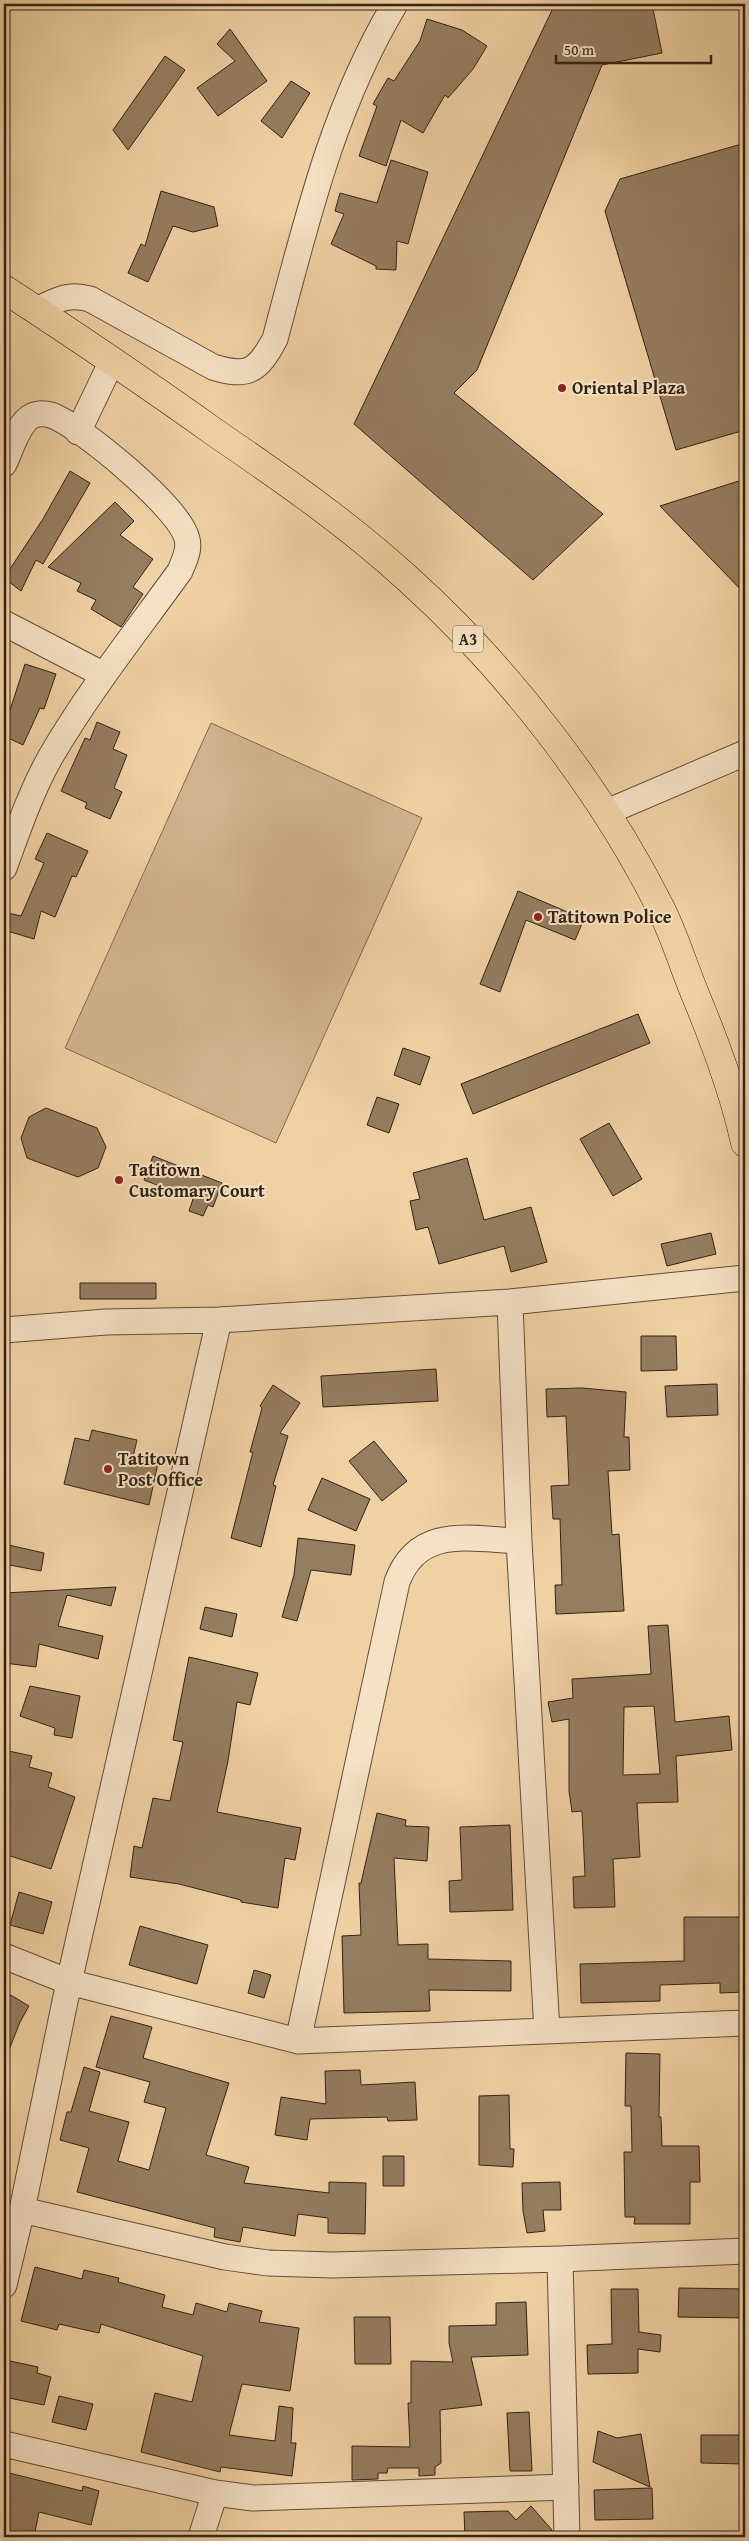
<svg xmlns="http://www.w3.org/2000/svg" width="749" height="2541" viewBox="0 0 749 2541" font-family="'Gentium Book Plus',serif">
<rect width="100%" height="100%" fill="#f0d1a4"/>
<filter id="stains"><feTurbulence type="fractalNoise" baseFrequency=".004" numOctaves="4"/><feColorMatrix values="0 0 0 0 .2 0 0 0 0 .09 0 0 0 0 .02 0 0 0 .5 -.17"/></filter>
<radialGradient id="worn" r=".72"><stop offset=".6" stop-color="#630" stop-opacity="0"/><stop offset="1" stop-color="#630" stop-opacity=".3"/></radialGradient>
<path fill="#d0b38c" stroke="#816b50" d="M 211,723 L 422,818 L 276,1143 L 65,1048 Z"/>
<path fill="#957d5f" stroke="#322314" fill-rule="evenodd" d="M 555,4 L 652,4 L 662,53 L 602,65 L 477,370 L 454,393 L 603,514 L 533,580 L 354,424 Z
M 427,19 L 462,30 L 487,46 L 473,69 L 448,98 L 445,95 L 423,133 L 401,120 L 386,166 L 359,156 L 377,106 L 373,104 L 388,78 L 394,81 L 420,41 Z
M 230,29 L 267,81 L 218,116 L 197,88 L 235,61 L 217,44 Z
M 165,56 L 185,70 L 128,150 L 113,130 Z
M 291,81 L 310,93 L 282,138 L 261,121 Z
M 745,143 L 745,430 L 676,450 L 605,211 L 620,179 Z
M 391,160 L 428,172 L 408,244 L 397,241 L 396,270 L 376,269 L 376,266 L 331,244 L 344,214 L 335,211 L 340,193 L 377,203 Z
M 161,191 L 214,207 L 218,226 L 193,232 L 173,226 L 148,282 L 128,273 L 141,244 L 145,246 Z
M 70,471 L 90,483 L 43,564 L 36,560 L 21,591 L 4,578 L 43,519 Z
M 745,479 L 745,594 L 660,506 Z
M 115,502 L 134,521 L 120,535 L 153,559 L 133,587 L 143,594 L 121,627 L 91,609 L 96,600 L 77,591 L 81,583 L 48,567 Z
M 25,664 L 56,674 L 44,709 L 40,708 L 23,745 L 4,736 L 4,707 L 10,710 Z
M 97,722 L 120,732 L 113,749 L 127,755 L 114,788 L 122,792 L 110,819 L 85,808 L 87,803 L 61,791 L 85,738 L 90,740 Z
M 47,833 L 88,851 L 76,877 L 72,876 L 55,917 L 41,911 L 34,939 L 4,930 L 8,913 L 21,916 L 44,863 L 35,859 Z
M 518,891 L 584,919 L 575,940 L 526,920 L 500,992 L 480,984 Z
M 638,1014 L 650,1043 L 473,1114 L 461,1084 Z
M 403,1048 L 430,1057 L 420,1085 L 394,1075 Z
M 377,1097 L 399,1104 L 389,1133 L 367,1125 Z
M 46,1108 L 97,1128 L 106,1147 L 98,1168 L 78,1177 L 27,1158 L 21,1138 L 29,1117 Z
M 609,1123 L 642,1179 L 613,1196 L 580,1139 Z
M 153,1156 L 222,1183 L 213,1207 L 208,1205 L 203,1216 L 189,1211 L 193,1199 L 144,1180 Z
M 467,1158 L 484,1220 L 531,1207 L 547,1262 L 511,1272 L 504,1246 L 439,1264 L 428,1227 L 416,1230 L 410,1201 L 420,1199 L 413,1173 Z
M 711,1233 L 716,1254 L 667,1266 L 661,1244 Z
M 80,1283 L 156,1283 L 156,1299 L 80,1299 Z
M 641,1336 L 676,1336 L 677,1370 L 641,1371 Z
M 436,1369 L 438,1401 L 323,1407 L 321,1376 Z
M 717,1384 L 718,1415 L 667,1417 L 665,1386 Z
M 273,1385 L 300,1403 L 280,1433 L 288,1436 L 273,1485 L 276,1486 L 261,1547 L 231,1538 L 253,1452 L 250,1452 L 262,1408 L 260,1406 Z
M 582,1388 L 626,1392 L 624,1437 L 629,1437 L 630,1470 L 608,1471 L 612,1535 L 619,1534 L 624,1611 L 556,1614 L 555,1585 L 562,1585 L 560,1519 L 553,1519 L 551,1486 L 569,1485 L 566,1416 L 547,1417 L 546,1389 Z
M 92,1430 L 137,1440 L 133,1457 L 158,1463 L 149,1505 L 64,1484 L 75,1438 L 89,1441 Z
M 374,1441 L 407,1481 L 382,1501 L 349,1461 Z
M 322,1478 L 370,1499 L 356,1531 L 308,1510 Z
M 298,1538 L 355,1545 L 351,1575 L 311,1570 L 297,1621 L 282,1617 L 294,1575 Z
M 4,1544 L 44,1553 L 41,1571 L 4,1564 Z
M 116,1587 L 111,1606 L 67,1595 L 58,1626 L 103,1636 L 98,1659 L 39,1644 L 36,1667 L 4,1663 L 4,1593 Z
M 205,1607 L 237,1614 L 232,1637 L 200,1629 Z
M 668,1625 L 675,1722 L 729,1716 L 732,1750 L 676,1756 L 678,1802 L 637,1803 L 640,1857 L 613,1859 L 615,1907 L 574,1908 L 573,1877 L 585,1876 L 582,1811 L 572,1812 L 569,1791 L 569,1719 L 552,1722 L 548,1702 L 573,1698 L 572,1679 L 651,1674 L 648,1626 ZM 654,1706 L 660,1774 L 623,1775 L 624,1707 Z
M 189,1657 L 258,1673 L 250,1705 L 237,1702 L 228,1761 L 217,1812 L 301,1828 L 295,1860 L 285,1858 L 278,1908 L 241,1902 L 241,1900 L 179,1884 L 130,1877 L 134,1846 L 142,1848 L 153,1798 L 170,1801 L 183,1742 L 173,1740 Z
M 30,1686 L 80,1696 L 72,1738 L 54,1735 L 55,1728 L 20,1716 Z
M 4,1750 L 32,1756 L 29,1767 L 52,1773 L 48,1787 L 75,1797 L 51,1869 L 4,1854 Z
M 377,1813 L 406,1820 L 405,1826 L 429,1827 L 427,1861 L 394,1858 L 398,1945 L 428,1944 L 428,1959 L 511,1961 L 511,1991 L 429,1990 L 430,2011 L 344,2013 L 342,1936 L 361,1935 L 359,1883 L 361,1883 Z
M 510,1825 L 513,1910 L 450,1912 L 449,1881 L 462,1880 L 460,1827 Z
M 19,1892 L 52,1902 L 43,1934 L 10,1925 Z
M 684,1917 L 742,1917 L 745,1992 L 720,1993 L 720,1983 L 660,1985 L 660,2001 L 581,2003 L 580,1964 L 684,1961 Z
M 140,1926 L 208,1945 L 197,1984 L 129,1965 Z
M 254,1970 L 271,1975 L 264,1998 L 248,1993 Z
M 4,1991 L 29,2006 L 20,2022 L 5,2060 Z
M 111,2016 L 152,2027 L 143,2058 L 229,2083 L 206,2155 L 249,2167 L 244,2183 L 329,2193 L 329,2182 L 366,2183 L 365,2234 L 328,2233 L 328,2218 L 298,2214 L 295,2236 L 243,2227 L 240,2242 L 214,2237 L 215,2228 L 77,2192 L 89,2148 L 60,2140 L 67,2112 L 71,2112 L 84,2067 L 100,2072 L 89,2111 L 129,2122 L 118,2161 L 149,2170 L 166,2108 L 144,2102 L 150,2082 L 96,2067 Z
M 626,2053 L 660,2054 L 659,2117 L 661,2117 L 662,2146 L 699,2146 L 700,2182 L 690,2182 L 690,2224 L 634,2224 L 635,2217 L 625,2217 L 624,2152 L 632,2152 L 631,2106 L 625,2106 Z
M 360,2070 L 361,2085 L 415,2082 L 417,2120 L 388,2121 L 387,2117 L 310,2119 L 307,2140 L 275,2135 L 281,2097 L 326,2104 L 325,2071 Z
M 509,2095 L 510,2149 L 514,2149 L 513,2167 L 479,2165 L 479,2096 Z
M 383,2156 L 404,2156 L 404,2186 L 383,2186 Z
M 560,2182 L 561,2210 L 543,2210 L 545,2231 L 527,2233 L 523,2211 L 522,2183 Z
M 35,2267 L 82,2279 L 84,2270 L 119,2278 L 118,2282 L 165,2295 L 162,2307 L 193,2315 L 196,2303 L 227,2312 L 229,2303 L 262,2311 L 259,2322 L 299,2328 L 290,2391 L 242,2384 L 229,2435 L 275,2441 L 279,2406 L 293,2408 L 291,2443 L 296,2443 L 292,2476 L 221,2467 L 220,2472 L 141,2452 L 155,2393 L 192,2402 L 203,2356 L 101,2324 L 99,2333 L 59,2324 L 57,2330 L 21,2321 Z
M 679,2288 L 745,2289 L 745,2318 L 678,2317 Z
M 611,2289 L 638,2289 L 639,2332 L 661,2335 L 660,2352 L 638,2349 L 638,2373 L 588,2374 L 587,2345 L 612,2344 Z
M 526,2302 L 528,2355 L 471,2357 L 482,2405 L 440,2410 L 441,2463 L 435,2467 L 435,2475 L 419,2476 L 419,2468 L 388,2468 L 387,2473 L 378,2473 L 378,2479 L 352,2480 L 352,2446 L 410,2447 L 408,2403 L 411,2403 L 411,2361 L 453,2362 L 449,2343 L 449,2326 L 496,2325 L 496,2303 Z
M 354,2317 L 390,2317 L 391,2364 L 355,2364 Z
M 10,2361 L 38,2367 L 37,2373 L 51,2377 L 44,2405 L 4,2397 Z
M 59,2396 L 93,2404 L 86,2430 L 52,2422 Z
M 529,2412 L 532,2471 L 510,2471 L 507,2413 Z
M 598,2431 L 617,2438 L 641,2434 L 650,2487 L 593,2462 Z
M 701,2435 L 739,2435 L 739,2441 L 745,2441 L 745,2464 L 701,2463 Z
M 9,2473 L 82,2491 L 83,2486 L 99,2491 L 91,2525 L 39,2512 L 34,2537 L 4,2537 L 4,2495 Z
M 652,2488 L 653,2519 L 595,2520 L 594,2490 Z
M 531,2506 L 552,2530 L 553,2537 L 465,2537 L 464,2512 L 508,2511 L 516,2520 Z"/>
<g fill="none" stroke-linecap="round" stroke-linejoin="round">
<defs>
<path id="minor" d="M 37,310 C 56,300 68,293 90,299 L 213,367 C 248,378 258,371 275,339 C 306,223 333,107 395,4
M 78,432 L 112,361
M 4,464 C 11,450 18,423 32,416 C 38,413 44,413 51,415 C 80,425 181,509 187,539 C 190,550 184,561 180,571 C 136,632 89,691 51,756 C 31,791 18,830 4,868
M 4,623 L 104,675
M 607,812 L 745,753
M 510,1302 L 519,1541 L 547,2031
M 4,1330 L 106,1322 L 219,1320 L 510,1302 L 745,1278
M 4,1956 L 69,1982 L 298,2041 L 745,2023
M 298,2041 L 397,1582 C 418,1525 470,1539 519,1541
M 22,2210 L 225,2257 L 268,2263 L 333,2265 L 560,2259 L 745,2251
M 560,2259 L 567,2537
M 4,2285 L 22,2210 L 69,1982 L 219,1320
M 4,2444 L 215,2493 L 253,2498 L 566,2487
M 201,2537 L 215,2493"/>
<path id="trunk" d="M 4,289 C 76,336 147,384 217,434 C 283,479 349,525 408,579 C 506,667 601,789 660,907 C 674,934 683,965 695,994 C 715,1042 734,1092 745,1143"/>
</defs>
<use href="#minor" stroke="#624e38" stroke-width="27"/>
<use href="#trunk" stroke="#322314" stroke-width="29"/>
<use href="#minor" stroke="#f5e1c4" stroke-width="25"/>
<use href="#trunk" stroke="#f0d1a4" stroke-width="28"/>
</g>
<g fill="#8f2418" stroke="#f5e1c4" stroke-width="2">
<circle cx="562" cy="388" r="5"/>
<circle cx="538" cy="917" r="5"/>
<circle cx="119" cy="1180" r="5"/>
<circle cx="108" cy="1469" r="5"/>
</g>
<g text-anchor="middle" stroke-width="4" stroke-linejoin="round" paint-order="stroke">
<rect fill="#f5e1c4" stroke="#6c5c49" stroke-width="1" x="453" y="625.5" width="30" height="27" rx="4"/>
<g font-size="16" font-weight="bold" fill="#322314">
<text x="468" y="645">A3</text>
</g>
<g font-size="18" font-weight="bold" fill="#322314" stroke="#f5e1c4" text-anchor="start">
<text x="572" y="394">Oriental Plaza</text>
<text x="548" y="923">Tatitown Police</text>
<text x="129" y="1176">Tatitown<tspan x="129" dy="21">Customary Court</tspan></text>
<text x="118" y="1465">Tatitown<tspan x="118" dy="21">Post Office</tspan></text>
</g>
</g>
<rect width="749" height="2541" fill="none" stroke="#f0d1a4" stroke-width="20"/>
<rect x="5" y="5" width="739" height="2531" fill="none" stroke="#322314" stroke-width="2.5"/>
<rect x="10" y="10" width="729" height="2521" fill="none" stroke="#322314"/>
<path d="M556 55v8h155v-8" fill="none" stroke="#322314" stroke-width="2.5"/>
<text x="564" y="55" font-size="15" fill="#322314" stroke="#f5e1c4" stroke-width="4" paint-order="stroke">50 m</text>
<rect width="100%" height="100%" filter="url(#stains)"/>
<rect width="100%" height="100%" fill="url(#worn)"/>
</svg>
